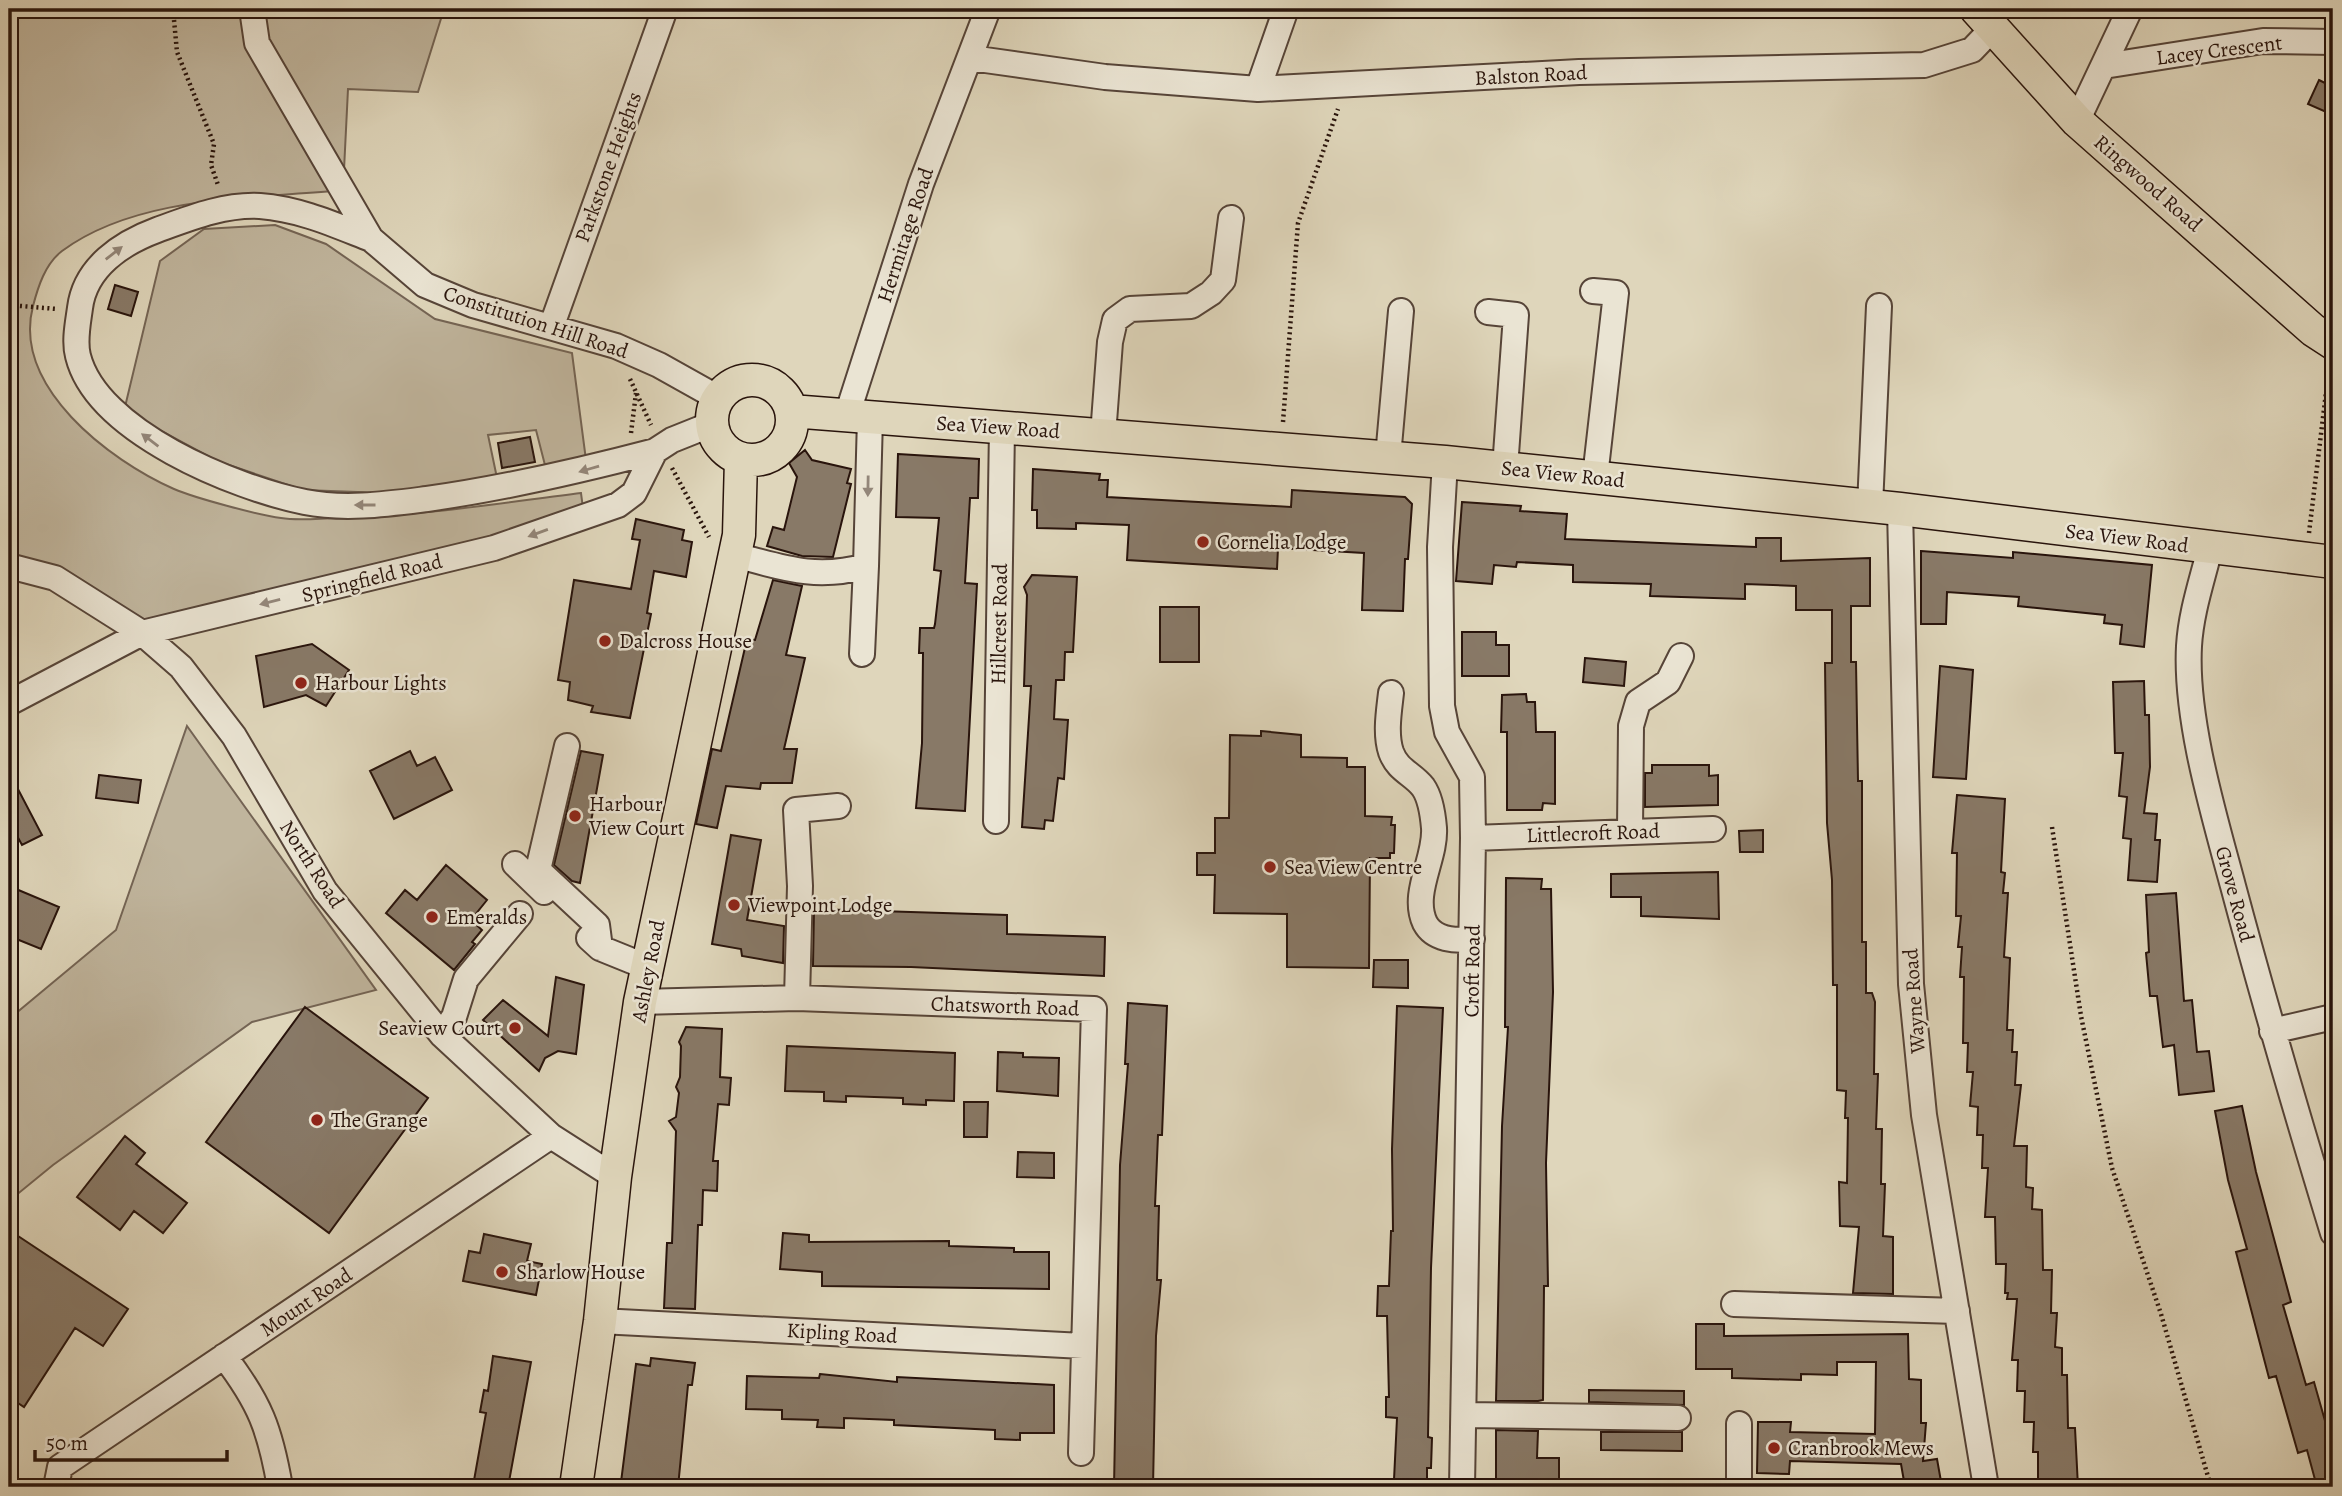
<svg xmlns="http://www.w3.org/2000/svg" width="2342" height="1496" viewBox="0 0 2342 1496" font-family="Alegreya,serif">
<rect width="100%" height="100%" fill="#dfd6bb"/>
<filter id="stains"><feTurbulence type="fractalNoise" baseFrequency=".00286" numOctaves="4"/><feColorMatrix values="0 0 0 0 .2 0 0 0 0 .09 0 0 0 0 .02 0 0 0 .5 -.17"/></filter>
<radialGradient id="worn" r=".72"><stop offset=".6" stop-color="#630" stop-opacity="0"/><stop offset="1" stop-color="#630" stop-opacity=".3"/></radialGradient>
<path fill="#c0b59d" stroke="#746454" stroke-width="2" d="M 9,9 L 444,9 L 418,92 L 348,89 L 343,190 C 253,199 138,195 62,251 C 45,264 38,287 33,306 C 12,387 109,460 174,489 C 195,498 258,515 281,518 C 300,521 321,518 339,518 C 421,516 501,503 581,493 L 584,516 L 142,633 L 9,566 Z
M 275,225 L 326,244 L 435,319 L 572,353 L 586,460 L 546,469 L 536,430 L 488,435 L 497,478 L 385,493 L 303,490 L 217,461 L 124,411 L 160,261 L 204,229 Z
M 187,726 L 376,990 L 252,1022 L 53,1165 L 9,1201 L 9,1019 L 116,930 Z"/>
<path fill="#887967" stroke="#29140c" stroke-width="2" d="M 2319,80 L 2333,87 L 2333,115 L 2308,104 Z
M 115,285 L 138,292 L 131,316 L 108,309 Z
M 530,437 L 535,462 L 502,468 L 498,443 Z
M 805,450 L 812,460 L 851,469 L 847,483 L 851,484 L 833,557 L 802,556 L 767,546 L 773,527 L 784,530 L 797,477 L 789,463 Z
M 898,454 L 979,459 L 978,498 L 970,498 L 965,583 L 977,584 L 965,811 L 916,808 L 922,743 L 923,653 L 919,653 L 920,628 L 934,628 L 935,624 L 941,571 L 934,570 L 939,518 L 896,517 Z
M 1033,469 L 1100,474 L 1099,480 L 1108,480 L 1107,497 L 1291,507 L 1292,490 L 1405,497 L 1412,504 L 1408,559 L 1405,559 L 1403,611 L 1362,610 L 1364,553 L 1278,548 L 1277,569 L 1127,560 L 1129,525 L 1076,523 L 1076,529 L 1037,528 L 1037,510 L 1032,510 Z
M 1462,502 L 1521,506 L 1520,511 L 1567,514 L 1565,539 L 1756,547 L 1756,538 L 1781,538 L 1781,561 L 1870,558 L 1870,606 L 1851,606 L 1851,662 L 1856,662 L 1858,781 L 1862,781 L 1862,942 L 1866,942 L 1866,993 L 1872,993 L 1875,1002 L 1874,1074 L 1878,1074 L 1876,1129 L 1882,1129 L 1881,1184 L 1885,1184 L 1883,1236 L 1893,1237 L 1893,1294 L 1853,1293 L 1859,1227 L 1840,1226 L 1839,1182 L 1847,1183 L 1848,1118 L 1845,1118 L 1846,1091 L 1837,1090 L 1837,985 L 1833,985 L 1832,880 L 1827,823 L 1825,663 L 1832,663 L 1832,610 L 1796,610 L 1796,586 L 1745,584 L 1745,599 L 1650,596 L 1651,584 L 1573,582 L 1573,565 L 1517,562 L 1516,567 L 1494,565 L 1492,584 L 1456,581 Z
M 636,519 L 684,530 L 682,540 L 692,542 L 686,577 L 654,571 L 647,613 L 651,614 L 630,718 L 591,712 L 593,706 L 568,700 L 570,682 L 558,680 L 574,580 L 631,589 L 640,540 L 632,539 Z
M 1921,551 L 2013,558 L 2013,552 L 2152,565 L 2144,647 L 2120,644 L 2122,625 L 2104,623 L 2105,615 L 2018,606 L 2019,597 L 1947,592 L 1946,624 L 1921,624 Z
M 1032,575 L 1077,577 L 1073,652 L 1065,652 L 1064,680 L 1056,680 L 1054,719 L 1068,720 L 1064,779 L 1058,778 L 1053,821 L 1045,820 L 1044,829 L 1022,827 L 1031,686 L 1024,686 L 1027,595 L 1024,587 Z
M 773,580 L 802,586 L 786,655 L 805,658 L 784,749 L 797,749 L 792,783 L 761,783 L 760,789 L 726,786 L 717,828 L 696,824 L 712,749 L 721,751 L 747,639 L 755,640 Z
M 1160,607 L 1199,607 L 1199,662 L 1160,662 Z
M 1462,632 L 1496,632 L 1496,645 L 1509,645 L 1509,676 L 1462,676 Z
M 312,644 L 349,670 L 326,706 L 306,695 L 264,707 L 256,656 Z
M 1585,658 L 1626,662 L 1624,686 L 1583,682 Z
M 1940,666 L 1973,670 L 1966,779 L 1933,777 Z
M 2144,681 L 2145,715 L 2149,715 L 2150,767 L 2144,813 L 2157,814 L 2155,840 L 2160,840 L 2157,882 L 2128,880 L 2131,839 L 2123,838 L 2127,797 L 2119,796 L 2123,753 L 2115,753 L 2113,682 Z
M 1526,694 L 1527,702 L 1535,702 L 1536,732 L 1555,732 L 1555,804 L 1543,803 L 1542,810 L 1507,810 L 1507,732 L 1501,732 L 1502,695 Z
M 1261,731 L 1301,735 L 1301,757 L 1347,758 L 1347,767 L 1365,767 L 1365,816 L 1392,817 L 1391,825 L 1395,825 L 1394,853 L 1390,853 L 1390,858 L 1370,858 L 1369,968 L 1287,967 L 1287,914 L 1214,913 L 1215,875 L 1197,875 L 1197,853 L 1215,853 L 1215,818 L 1229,818 L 1230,735 L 1261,736 Z
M 410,751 L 417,766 L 435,757 L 452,790 L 394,819 L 370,771 Z
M 581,751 L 603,755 L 580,883 L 572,881 L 554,865 Z
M 1652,765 L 1709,765 L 1709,776 L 1718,775 L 1718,805 L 1645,807 L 1645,773 L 1652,773 Z
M 9,772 L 42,835 L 22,845 L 9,821 Z
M 99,775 L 141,780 L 138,803 L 96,798 Z
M 1957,795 L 2005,799 L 2001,872 L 2005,873 L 2003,893 L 2008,893 L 2004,957 L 2010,958 L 2007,1030 L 2013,1030 L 2012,1052 L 2017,1052 L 2015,1085 L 2021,1085 L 2014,1146 L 2027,1146 L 2026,1187 L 2033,1188 L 2032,1209 L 2042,1210 L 2043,1270 L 2052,1270 L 2051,1313 L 2057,1313 L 2055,1347 L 2062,1348 L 2062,1375 L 2067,1375 L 2068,1428 L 2075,1428 L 2078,1487 L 2038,1487 L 2038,1452 L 2033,1452 L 2034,1422 L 2024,1422 L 2025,1391 L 2017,1391 L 2018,1360 L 2012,1360 L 2017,1299 L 2007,1299 L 2008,1293 L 2005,1293 L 2006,1264 L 1996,1264 L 1995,1217 L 1985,1217 L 1988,1168 L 1982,1168 L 1983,1135 L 1977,1135 L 1978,1107 L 1970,1106 L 1973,1072 L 1967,1072 L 1968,1043 L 1963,1043 L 1964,977 L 1960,977 L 1962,947 L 1958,947 L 1961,916 L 1956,916 L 1957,853 L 1952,853 Z
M 1763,830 L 1763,852 L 1740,852 L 1739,831 Z
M 731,835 L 761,840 L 747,920 L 784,926 L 783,963 L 742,956 L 741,949 L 712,944 Z
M 446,865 L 487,900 L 471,920 L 482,930 L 472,942 L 475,944 L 454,970 L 386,913 L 405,890 L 417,900 Z
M 1718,872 L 1719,919 L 1641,916 L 1641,897 L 1611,897 L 1611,874 Z
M 1506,878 L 1542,879 L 1541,889 L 1551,889 L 1553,992 L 1546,1163 L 1548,1286 L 1544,1286 L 1543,1400 L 1538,1401 L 1496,1401 L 1502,1126 L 1508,1027 L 1505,1027 Z
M 16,889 L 59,907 L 41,949 L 9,936 L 9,907 Z
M 2176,893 L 2184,1001 L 2192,1000 L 2197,1052 L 2209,1051 L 2214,1091 L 2179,1095 L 2174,1045 L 2163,1047 L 2157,996 L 2150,996 L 2146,953 L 2149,952 L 2146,895 Z
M 814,909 L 1007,915 L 1007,934 L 1105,937 L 1104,976 L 911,967 L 813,966 Z
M 1374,960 L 1408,960 L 1408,988 L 1373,987 Z
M 556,977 L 584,985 L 576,1054 L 558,1051 L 545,1058 L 539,1071 L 483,1020 L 503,1000 L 548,1036 Z
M 1128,1003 L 1167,1006 L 1162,1135 L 1158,1135 L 1155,1206 L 1159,1206 L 1157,1280 L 1161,1280 L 1156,1336 L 1153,1487 L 1114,1487 L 1120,1165 L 1128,1064 L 1125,1064 Z
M 1397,1006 L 1443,1008 L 1431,1268 L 1428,1437 L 1432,1438 L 1431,1468 L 1427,1468 L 1427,1481 L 1394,1480 L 1397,1418 L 1386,1417 L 1386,1397 L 1389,1397 L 1387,1316 L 1377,1316 L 1378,1286 L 1389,1286 L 1391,1231 L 1393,1231 L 1392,1149 Z
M 305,1007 L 428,1098 L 329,1233 L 206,1142 Z
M 686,1027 L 722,1029 L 720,1077 L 731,1078 L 729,1105 L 718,1104 L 713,1161 L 718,1161 L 717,1191 L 703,1190 L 702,1225 L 698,1225 L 695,1309 L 664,1308 L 667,1243 L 672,1243 L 676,1131 L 669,1121 L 676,1117 L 679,1093 L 676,1087 L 680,1077 L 681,1046 L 679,1042 Z
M 787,1046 L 955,1053 L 954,1101 L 926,1100 L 926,1105 L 903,1104 L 903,1098 L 846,1096 L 846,1102 L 824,1101 L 824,1092 L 785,1091 Z
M 998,1052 L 1023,1053 L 1023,1057 L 1059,1058 L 1058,1096 L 997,1091 Z
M 964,1102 L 988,1102 L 987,1137 L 964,1137 Z
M 2242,1106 L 2256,1172 L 2291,1302 L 2283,1305 L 2306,1385 L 2314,1382 L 2333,1449 L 2333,1487 L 2317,1487 L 2307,1450 L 2298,1453 L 2276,1376 L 2269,1378 L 2236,1252 L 2247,1249 L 2228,1180 L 2215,1111 Z
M 125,1136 L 145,1153 L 136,1164 L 187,1203 L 163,1233 L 134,1211 L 120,1230 L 77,1197 Z
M 1018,1152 L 1054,1153 L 1054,1178 L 1017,1177 Z
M 9,1230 L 128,1309 L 103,1346 L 75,1328 L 24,1407 L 9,1397 Z
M 783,1233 L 809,1235 L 809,1242 L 949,1241 L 949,1246 L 1014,1248 L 1014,1252 L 1049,1252 L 1049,1289 L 822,1286 L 822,1272 L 780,1269 Z
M 484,1234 L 531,1244 L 527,1261 L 542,1264 L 536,1295 L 463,1281 L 469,1251 L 480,1253 Z
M 1696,1324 L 1724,1324 L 1724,1336 L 1908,1334 L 1909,1379 L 1921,1380 L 1921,1423 L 1926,1423 L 1923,1461 L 1937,1459 L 1942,1487 L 1905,1487 L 1901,1464 L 1790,1461 L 1789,1474 L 1757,1473 L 1758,1422 L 1791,1422 L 1790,1432 L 1875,1434 L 1876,1362 L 1837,1362 L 1837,1375 L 1801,1374 L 1801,1380 L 1732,1378 L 1732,1369 L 1696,1369 Z
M 493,1356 L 531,1362 L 508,1487 L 473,1486 L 486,1413 L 480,1412 L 484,1390 L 488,1391 Z
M 651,1358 L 695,1363 L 692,1385 L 688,1385 L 678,1487 L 621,1482 L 636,1364 L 650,1366 Z
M 820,1374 L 897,1382 L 897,1377 L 1054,1385 L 1054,1433 L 1020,1433 L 1020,1440 L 995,1439 L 995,1430 L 894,1425 L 894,1420 L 844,1418 L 844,1428 L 817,1427 L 818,1420 L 782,1419 L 782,1410 L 746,1409 L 747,1376 L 819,1378 Z
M 1589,1390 L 1684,1391 L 1684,1405 L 1589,1402 Z
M 1496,1430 L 1538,1431 L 1537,1458 L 1559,1458 L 1559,1485 L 1496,1485 Z
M 1601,1432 L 1682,1432 L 1682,1451 L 1601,1450 Z"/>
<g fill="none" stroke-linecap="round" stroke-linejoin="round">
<defs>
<path id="minor" d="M 252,9 L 257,43 L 371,239 L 425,285 L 473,305 L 616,346 L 659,365 L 718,398
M 971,58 L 1105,77 L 1258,89 L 1579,72 L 1924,65 L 1972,50 L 1994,27
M 2104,66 L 2263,41 L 2333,42
M 1258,89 L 1286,9
M 2077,121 L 2130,9
M 371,239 C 335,225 300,209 260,206 C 225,204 190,218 157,230 C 122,243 85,267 80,308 C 78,323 74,341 78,356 C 97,432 235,488 305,502 C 345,510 387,504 427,499 C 505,488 579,471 655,451
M 1593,291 L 1616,293 L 1595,477
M 1488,312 L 1516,315 L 1505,468
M 552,325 L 665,9
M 847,415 L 921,184 L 988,9
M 1103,435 L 1110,342 L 1115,320 L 1130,309 L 1191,306 L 1211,293 L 1223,280 L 1231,218
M 1388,457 L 1401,311
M 1445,462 L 1440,547 L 1442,706 L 1447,732 L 1472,777 L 1473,838 L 1462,1487
M 1870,506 L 1879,306
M 1900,509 L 1911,984 L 1924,1115 L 1986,1487
M 2210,548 C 2202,581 2191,612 2189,646 C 2185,720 2214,815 2233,886 C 2264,1002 2298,1118 2333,1233
M 735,555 C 784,568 816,580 866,566 L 870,418
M 9,566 L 55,578 L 142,633 L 181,667 L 234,736 L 325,891 L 442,1035 L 551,1136 L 615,1177
M 862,654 L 866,566
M 1391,693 C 1389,711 1385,734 1391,752 C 1398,771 1412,773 1423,787 C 1430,797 1433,816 1434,828 C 1436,859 1411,893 1425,923 C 1434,940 1456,941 1472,939
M 9,703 L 142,633 L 494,548 L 618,505 L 634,493 L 655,451 L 672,440 L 712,424
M 567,746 L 538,870 L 597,925 L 600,948
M 996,821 L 1002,428
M 1630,830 L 1631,726 L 1638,702 L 1668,682 L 1681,656
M 1473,838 L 1713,829
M 515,864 L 544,892
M 589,938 L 600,948 L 647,967
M 797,998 L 800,886 L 796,810 L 838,806
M 640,1002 L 797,998 L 1094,1009 L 1081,1453
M 2272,1031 L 2333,1017
M 442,1035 L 454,1017 L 466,979 L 520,914
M 1734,1304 L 1957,1311
M 600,1321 L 1083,1346
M 224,1356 C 260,1403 270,1429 280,1487
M 1464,1415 L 1678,1418
M 56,1487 L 60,1467 L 551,1136
M 1739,1487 L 1739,1424"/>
<path id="major" d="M 1976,9 L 2077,121 L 2313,330 L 2333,343
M712 420a40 40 0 1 1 80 0a40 40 0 1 1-80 0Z
M 791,411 L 1445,462 L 1900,509 L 2333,562
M 576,1487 L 600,1321 L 615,1177 L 640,1002 L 739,535 L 741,459"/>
</defs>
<use href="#minor" stroke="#564438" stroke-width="28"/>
<use href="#major" stroke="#29140c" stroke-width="35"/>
<path stroke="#29140c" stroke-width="4.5" stroke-dasharray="2 3.5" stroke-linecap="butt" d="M 173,9 L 177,52 L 214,144 L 211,165 L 218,185
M 9,305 L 57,309
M 630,379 L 651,425
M 1283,422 L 1298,223 L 1338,109
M 631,433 L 636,393
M 672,468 L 709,537
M 2309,533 L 2329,368
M 2052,827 L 2081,1016 L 2112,1168 L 2161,1314 L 2211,1487"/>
<use href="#minor" stroke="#eae4d3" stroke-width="24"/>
<use href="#major" stroke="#dfd6bb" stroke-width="32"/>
</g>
<defs><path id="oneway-solid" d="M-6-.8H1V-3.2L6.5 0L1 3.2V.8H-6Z" transform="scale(1.75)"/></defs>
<g fill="#938679">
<use href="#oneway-solid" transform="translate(114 253) rotate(-38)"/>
<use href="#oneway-solid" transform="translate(150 440) rotate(-143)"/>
<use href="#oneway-solid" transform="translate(589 469) rotate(164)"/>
<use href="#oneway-solid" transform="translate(868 486) rotate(91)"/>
<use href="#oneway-solid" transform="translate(365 505) rotate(180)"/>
<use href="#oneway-solid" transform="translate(538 533) rotate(160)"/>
<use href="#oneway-solid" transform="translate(270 602) rotate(166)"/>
</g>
<g fill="#8f2418" stroke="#eae4d3" stroke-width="2.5">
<circle cx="1203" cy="542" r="7"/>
<circle cx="605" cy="641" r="7"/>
<circle cx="301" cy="683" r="7"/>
<circle cx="575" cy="816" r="7"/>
<circle cx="1270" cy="867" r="7"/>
<circle cx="734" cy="905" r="7"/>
<circle cx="432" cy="917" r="7"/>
<circle cx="515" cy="1028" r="7"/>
<circle cx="317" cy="1120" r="7"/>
<circle cx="502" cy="1272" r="7"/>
<circle cx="1774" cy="1448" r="7"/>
</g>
<g text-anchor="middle" stroke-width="5" stroke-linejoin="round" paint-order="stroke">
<g font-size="21" fill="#29140c" stroke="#eae4d3">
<text transform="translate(2219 50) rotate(-7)" y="7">Lacey Crescent</text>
<text transform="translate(1531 75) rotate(-3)" y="7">Balston Road</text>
<text transform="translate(608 167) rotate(-70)" y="7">Parkstone Heights</text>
<text transform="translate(2148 183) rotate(41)" y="7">Ringwood Road</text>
<text transform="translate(905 235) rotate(-72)" y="7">Hermitage Road</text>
<text transform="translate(536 322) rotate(18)" y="7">Constitution Hill Road</text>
<text transform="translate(998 427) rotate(4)" y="7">Sea View Road</text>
<text transform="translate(1563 474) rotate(6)" y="7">Sea View Road</text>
<text transform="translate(2127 538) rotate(7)" y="7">Sea View Road</text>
<text transform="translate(372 578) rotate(-14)" y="7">Springfield Road</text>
<text transform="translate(999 624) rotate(-89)" y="7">Hillcrest Road</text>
<text transform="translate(1593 833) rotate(-2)" y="7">Littlecroft Road</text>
<text transform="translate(312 864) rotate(57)" y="7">North Road</text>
<text transform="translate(2235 894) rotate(75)" y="7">Grove Road</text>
<text transform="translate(648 971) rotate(-79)" y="7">Ashley Road</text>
<text transform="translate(1472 971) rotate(-89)" y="7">Croft Road</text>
<text transform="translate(1914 1001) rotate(-94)" y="7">Wayne Road</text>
<text transform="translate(1005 1006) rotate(2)" y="7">Chatsworth Road</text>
<text transform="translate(306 1302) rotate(-34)" y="7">Mount Road</text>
<text transform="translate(842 1333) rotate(3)" y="7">Kipling Road</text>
</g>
<g font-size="21" fill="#29140c" stroke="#eae4d3" text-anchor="start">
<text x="1217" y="549">Cornelia Lodge</text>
<text x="619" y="648">Dalcross House</text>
<text x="315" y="690">Harbour Lights</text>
<text x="589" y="811">Harbour<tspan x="589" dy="24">View Court</tspan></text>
<text x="1284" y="874">Sea View Centre</text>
<text x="748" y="912">Viewpoint Lodge</text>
<text x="446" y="924">Emeralds</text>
<text x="501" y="1035" text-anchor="end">Seaview Court</text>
<text x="331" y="1127">The Grange</text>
<text x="516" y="1279">Sharlow House</text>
<text x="1788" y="1455">Cranbrook Mews</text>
</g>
</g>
<rect width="2342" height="1496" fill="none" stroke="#dfd6bb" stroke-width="35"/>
<rect x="10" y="10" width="2321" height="1475" fill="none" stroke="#29140c" stroke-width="3.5"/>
<rect x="18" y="18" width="2307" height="1461" fill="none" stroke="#29140c" stroke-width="2"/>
<path d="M35 1450v10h192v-10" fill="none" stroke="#29140c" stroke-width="3.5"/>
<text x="46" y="1450" font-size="21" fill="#29140c" stroke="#eae4d3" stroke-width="5" paint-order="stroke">50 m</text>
<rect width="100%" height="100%" filter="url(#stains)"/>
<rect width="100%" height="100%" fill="url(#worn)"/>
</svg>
